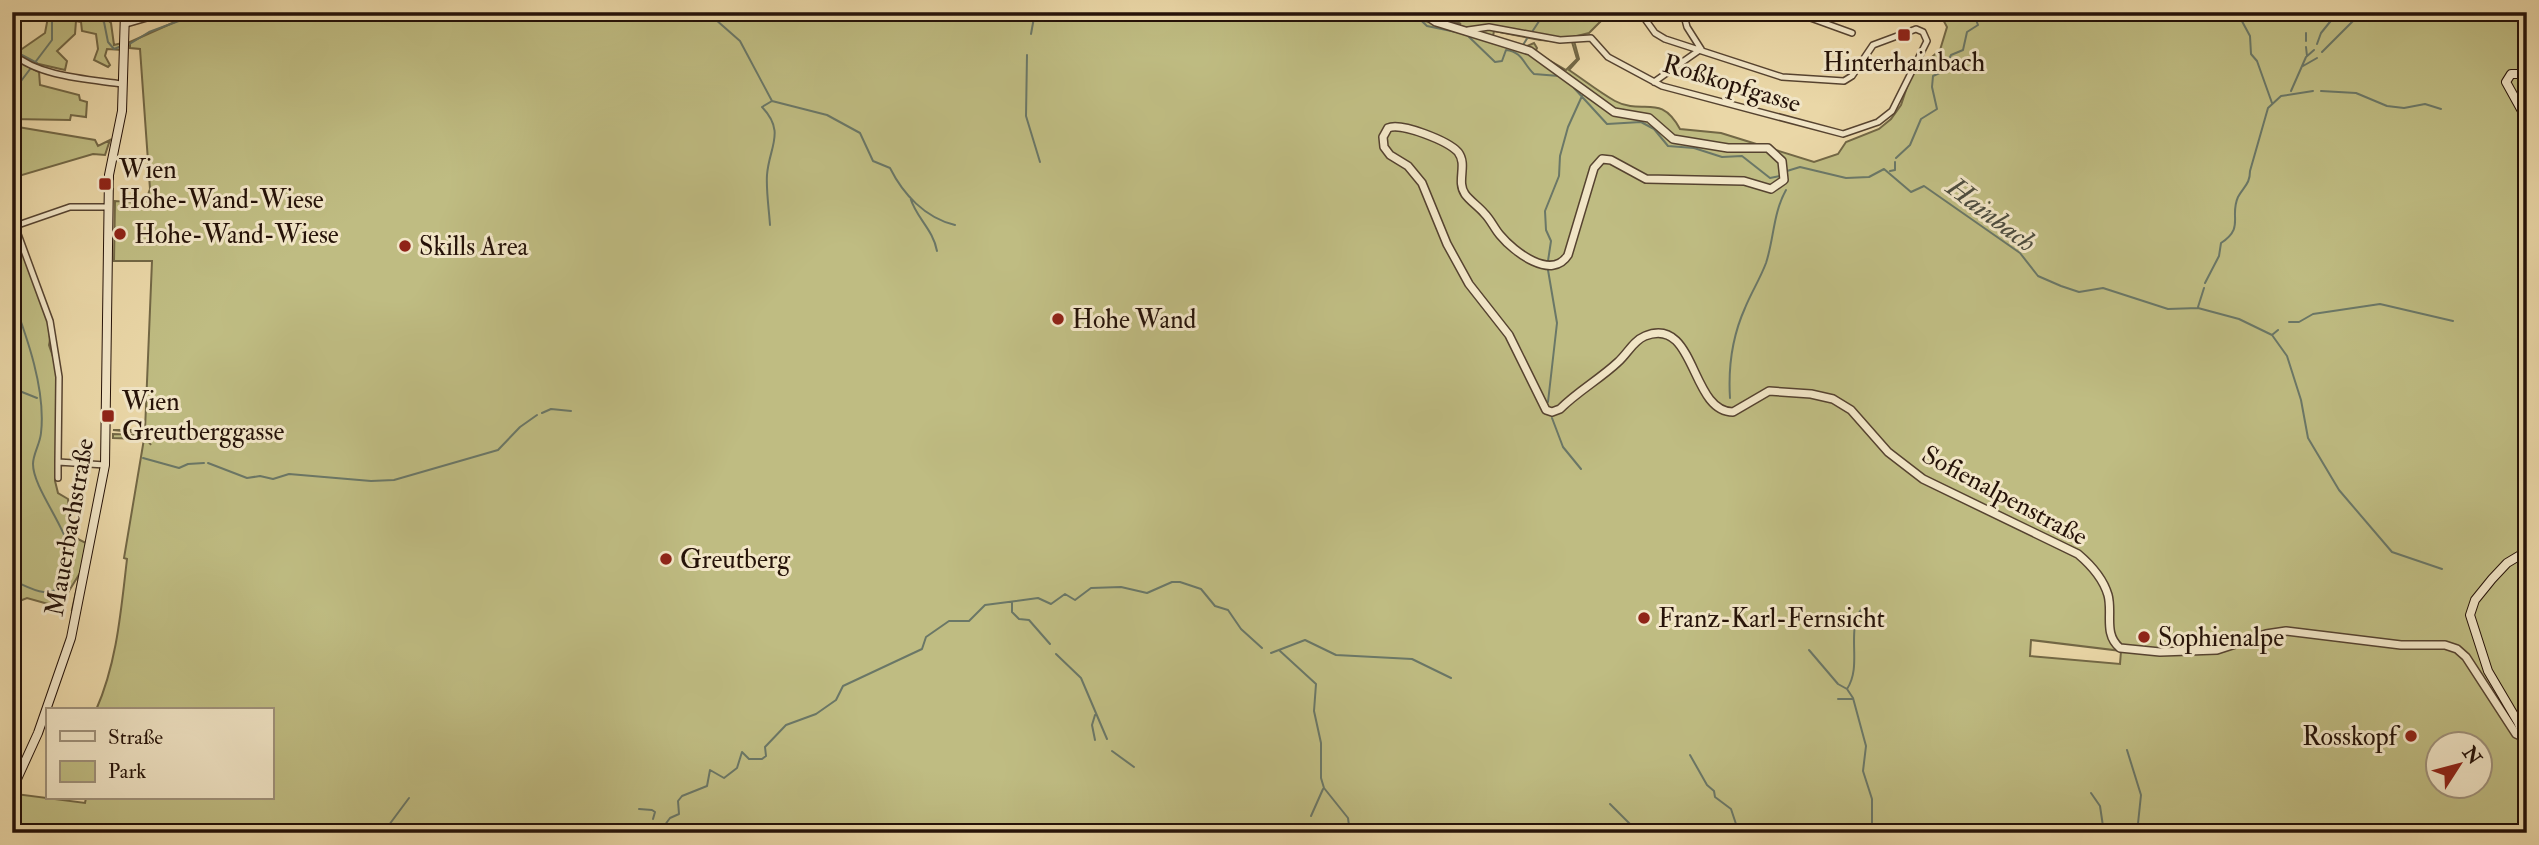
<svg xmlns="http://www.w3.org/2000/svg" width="2539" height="845" viewBox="0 0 2539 845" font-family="'IM FELL Double Pica',serif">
<rect width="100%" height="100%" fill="#ead7a7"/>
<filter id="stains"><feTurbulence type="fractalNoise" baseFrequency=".00286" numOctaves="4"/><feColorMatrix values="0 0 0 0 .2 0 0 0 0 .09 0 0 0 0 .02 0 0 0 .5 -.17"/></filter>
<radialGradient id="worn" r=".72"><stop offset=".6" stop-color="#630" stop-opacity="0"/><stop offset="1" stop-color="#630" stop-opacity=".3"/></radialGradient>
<path fill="#bfbc82" stroke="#726745" stroke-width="2" fill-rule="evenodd" d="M 49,12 L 100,12 L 111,23 L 114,45 L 122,43 L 122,50 L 107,49 L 105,56 L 110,65 L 108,67 L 94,60 L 98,49 L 96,34 L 82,31 L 81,22 L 76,21 L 75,34 L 57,51 L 67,61 L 65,70 L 34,63 L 31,68 L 39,72 L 40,85 L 79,95 L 80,100 L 87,102 L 86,117 L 71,115 L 70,120 L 12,119 L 12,44 L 19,51 L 45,33 Z
M 197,12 L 1418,12 L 1422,21 L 1461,24 L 1431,12 L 1603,12 L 1605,17 L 1589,33 L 1573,37 L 1579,59 L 1569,70 C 1584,80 1599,92 1615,101 C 1643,116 1660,92 1680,129 L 1721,133 L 1814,162 L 1838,154 L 1846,142 L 1879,129 L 1891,119 L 1901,105 L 1911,75 L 1940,50 L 1947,27 L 1939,12 L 2527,12 L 2527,833 L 12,833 L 12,799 L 16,794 L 85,803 L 86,798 L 271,798 L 271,710 L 96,710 C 117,663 121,610 127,559 L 124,558 L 144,439 L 113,438 L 113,434 L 143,435 L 151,445 L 142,433 L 113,430 L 145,430 L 152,261 L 114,261 L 115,201 L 145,203 L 150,189 L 140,49 L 130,48 L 130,42 ZM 1494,31 L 1540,40 L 1572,42 L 1577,59 L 1566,70 L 1535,52 L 1537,48 L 1534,43 L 1525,47 L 1493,36 ZM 2031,640 L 2121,651 L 2120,664 L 2030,656 ZM 2438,744 L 2480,744 L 2480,786 L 2438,786 Z
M 12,126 L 95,140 L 98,146 L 110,140 L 105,155 L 93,154 L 12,178 Z
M 13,228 C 24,249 55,325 49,345 C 66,386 57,438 55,481 L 58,493 L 68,499 L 70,535 L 86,543 L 74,610 L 72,610 L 80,573 L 59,607 L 27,598 L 12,604 Z"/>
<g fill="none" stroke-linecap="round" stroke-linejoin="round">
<path stroke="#6a7767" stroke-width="2" d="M 707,12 L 740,41 L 772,101 L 762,107 C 786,132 769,147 767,175 C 766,191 769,209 770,225
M 1412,12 L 1427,26 L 1461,33
M 2237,12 L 2250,36 L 2251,54 L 2257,61 L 2272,103
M 52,17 C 66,11 90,13 104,22 L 108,42 L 114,49 L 119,47
M 1532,32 L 1545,12
M 2306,33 L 2306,41
M 1031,34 L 1035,12
M 1467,35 L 1495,62 L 1502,61 L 1506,50 C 1523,52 1523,64 1534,74 L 1559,76
M 2317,44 L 2321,33 L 2338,12
M 12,45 L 20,54 L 37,63
M 128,45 L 149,32 L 203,12
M 1523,45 L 1528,37
M 2306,47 L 2307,56
M 2322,52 L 2353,21
M 1027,55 L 1026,116 L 1040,162
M 2303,66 L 2317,58
M 1574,88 L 1607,124 L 1641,122 L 1654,129 L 1668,146 L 1694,148 L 1722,157 L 1742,156 L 1770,178 L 1780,176
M 2291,91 L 2306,57 L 2314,50
M 2321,91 L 2356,93 L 2387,106 L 2404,108 L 2425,104 L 2441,109
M 12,93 L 52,40 L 52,12
M 772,101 L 827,115 L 860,133 L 873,161 L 890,168 C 903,194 925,218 955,225
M 1896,158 L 1910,145 L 1921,119 L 1937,109 L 1932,87 L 1933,76 L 1944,71 L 1951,55 L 1963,50 L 1967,32 L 1978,25 L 1973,12
M 1787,171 L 1800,167 L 1846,178 L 1869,177 L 1884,169 L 1911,192 L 1924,186 L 2020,253 L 2038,276 L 2061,286 L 2079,292 L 2103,288 L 2168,309 L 2198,308 L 2239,319 L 2272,335 L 2287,356 L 2301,400 L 2308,438 L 2339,490 L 2392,552 L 2442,569
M 1890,171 L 1895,170 L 1895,162
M 910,197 C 916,218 933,229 937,251
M 1548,261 L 1551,241 L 1546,230 L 1545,211 L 1559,176 L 1560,156 L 1568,127 L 1582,96
M 2205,283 L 2219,256 L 2221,243 C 2245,227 2229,217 2238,197 C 2244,186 2250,184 2250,171 L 2268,108 L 2281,96 L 2313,91
M 12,297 C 27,337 46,390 41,433 C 40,444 33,454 33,464 C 33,496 93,555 65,583 C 48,601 31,588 12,580
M 2198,307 L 2204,288
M 2289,322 L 2299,322 L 2313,314 L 2380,304 L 2453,321
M 2272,335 L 2278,330
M 12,388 L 37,398
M 1730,398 C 1728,366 1732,337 1745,308 C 1751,293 1760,279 1766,263 C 1774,239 1773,213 1786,190
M 1548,402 L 1557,323 L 1548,270
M 542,413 L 551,409 L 571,411
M 1552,418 L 1563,447 L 1581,469
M 143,458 L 179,468 L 188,464 L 204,463
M 208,463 L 247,478 L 260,476 L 273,479 L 289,474 L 371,481 L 394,480 L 498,450 L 520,427 L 537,415
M 1012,603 L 1012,612 L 1019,619 L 1029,620 L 1050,644
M 1862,608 C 1845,631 1863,665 1847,689 L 1853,698 L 1866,746 L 1863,771 L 1872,799 L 1872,833
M 1809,650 L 1838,684 L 1847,689
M 1280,651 L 1316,684 L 1314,711 L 1321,743 L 1321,778 L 1324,788 L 1348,818 L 1350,833
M 1271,653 L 1305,640 L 1336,655 L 1412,659 L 1451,678
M 1056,654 L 1081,678 L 1107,739
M 1838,699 L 1853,699
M 1095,740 L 1092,725 L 1095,715
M 2127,750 L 2141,795 L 2137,833
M 1112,751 L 1134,767
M 1690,755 L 1707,785 L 1714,791 L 1715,797 L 1731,809 L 1739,833
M 2091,793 L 2100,806 L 2104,833
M 1610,804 L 1639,833
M 639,809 L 652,810 L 655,812 L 653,819
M 1311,816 L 1323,789
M 12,827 L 16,833
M 1627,832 L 1636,832
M 383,833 L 409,798
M 642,833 L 645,833
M 659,833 L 670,818 L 679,814 L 678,801 L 682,796 L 707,786 L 710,770 L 724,778 L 737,768 L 742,752 L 749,759 L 762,759 L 766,756 L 765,747 L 786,725 L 816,714 L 836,700 L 843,686 L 922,649 L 926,637 L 949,621 L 969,621 L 985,605 L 1038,598 L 1051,604 L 1065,594 L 1075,600 L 1091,588 L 1121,587 L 1147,593 L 1172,582 L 1180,582 L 1201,589 L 1215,606 L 1228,610 L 1241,629 L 1262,648"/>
<defs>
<path id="minor" d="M 1683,12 L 1687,27 L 1701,49
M 1794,12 L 1852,33
M 1468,30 L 1489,27 L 1560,40 L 1591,38 L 1608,57 L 1662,86 L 1843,134 L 1878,122 L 1892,111 L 1927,41 L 1923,32 L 1916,29 L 1873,45 L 1852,76 L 1844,81 L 1782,77 L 1665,39 L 1655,33 L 1640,12
M 12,53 C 39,77 88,79 122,84
M 1654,82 L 1701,49
M 105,465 L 58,462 L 59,377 L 50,321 L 15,226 L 70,207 L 109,207
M 58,478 L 58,462"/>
<path id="tertiary" d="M 1421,12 L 1436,22 L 1530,51 L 1614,112 L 1649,118 L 1673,139 L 1728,148 L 1768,148 L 1782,161 L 1784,180 L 1771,189 L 1744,181 L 1646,179 L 1611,160 L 1602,159 L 1594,168 L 1568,255 C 1552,281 1514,252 1500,235 C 1494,228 1491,220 1484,213 C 1478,206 1470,201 1465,194 C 1456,181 1468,165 1458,152 C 1448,141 1401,122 1388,128 L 1383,137 L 1384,147 L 1390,155 L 1408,166 L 1422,183 L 1447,244 L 1469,284 L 1509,335 L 1546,410 L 1552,412 L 1560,409 C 1578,391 1600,379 1618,362 C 1628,353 1633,341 1645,336 C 1696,315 1690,412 1733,412 L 1769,391 L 1811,394 L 1833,399 L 1851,410 L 1888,452 L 1923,479 L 2078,554 C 2091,565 2103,578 2108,595 C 2113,613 2103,634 2120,648 L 2160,652 L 2217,650 L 2266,634 L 2286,631 L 2401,645 L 2445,645 L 2457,649 L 2466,657 L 2516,734 L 2525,738
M 126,23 L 164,12"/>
<path id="secondary" d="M 2527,74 L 2511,74 L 2506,82 L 2527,120
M 2527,551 L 2507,563 L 2492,579 L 2475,600 L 2470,615 L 2488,671 L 2518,722 L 2527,744
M 12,790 L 38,733 L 71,638 L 105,465 L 109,175 L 122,111 L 125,12"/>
</defs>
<use href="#minor" stroke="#564330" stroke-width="8"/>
<use href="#tertiary" stroke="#564330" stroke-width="10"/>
<use href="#secondary" stroke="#251208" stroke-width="10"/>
<use href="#minor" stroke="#f1e5c6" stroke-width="5"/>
<use href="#tertiary" stroke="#f1e5c6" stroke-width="7"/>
<use href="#secondary" stroke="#f1e5c6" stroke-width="8"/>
</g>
<g fill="#8f2418" stroke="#f1e5c6" stroke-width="2.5">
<rect x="1897" y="28" width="14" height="14" rx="3.5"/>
<rect x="98" y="177" width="14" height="14" rx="3.5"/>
<circle cx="120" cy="234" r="7"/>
<circle cx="405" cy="246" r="7"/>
<circle cx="1058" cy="319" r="7"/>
<rect x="101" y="409" width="14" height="14" rx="3.5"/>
<circle cx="666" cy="559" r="7"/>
<circle cx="1644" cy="618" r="7"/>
<circle cx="2144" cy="637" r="7"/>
<circle cx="2411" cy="736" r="7"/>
</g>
<g text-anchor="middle" stroke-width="6" stroke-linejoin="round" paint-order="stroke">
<g font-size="26" fill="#251208" stroke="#f1e5c6" text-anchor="start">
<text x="1904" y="71" text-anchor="middle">Hinterhainbach</text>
<text x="119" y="178">Wien<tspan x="119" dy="30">Hohe-Wand-Wiese</tspan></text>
<text x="134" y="243">Hohe-Wand-Wiese</text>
<text x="419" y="255">Skills Area</text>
<text x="1072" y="328">Hohe Wand</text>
<text x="122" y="410">Wien<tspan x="122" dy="30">Greutberggasse</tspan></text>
<text x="680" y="568">Greutberg</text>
<text x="1658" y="627">Franz-Karl-Fernsicht</text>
<text x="2158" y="646">Sophienalpe</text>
<text x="2397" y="745" text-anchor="end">Rosskopf</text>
</g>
<g font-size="26" fill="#251208" stroke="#f1e5c6">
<text transform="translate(1732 83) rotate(17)" y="9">Roßkopfgasse</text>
<text transform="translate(2005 495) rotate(28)" y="9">Sofienalpenstraße</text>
<text transform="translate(69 527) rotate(-80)" y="9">Mauerbachstraße</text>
</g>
<g font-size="28" font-style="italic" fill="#4d4d3f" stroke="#f1e5c6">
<text transform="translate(1992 214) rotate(37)" y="10">Hainbach</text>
</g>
</g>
<rect width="2539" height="845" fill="none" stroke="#ead7a7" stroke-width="42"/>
<rect x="14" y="14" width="2511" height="817" fill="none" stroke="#251208" stroke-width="3.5"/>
<rect x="21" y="21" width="2497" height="803" fill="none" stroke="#251208" stroke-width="2"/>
<rect x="46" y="708" width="228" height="91" fill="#f1e5c6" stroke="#9f917a" stroke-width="2"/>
<rect x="60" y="731" width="35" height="10" fill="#f1e5c6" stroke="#9f917a" stroke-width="2"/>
<text x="108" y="744" font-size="21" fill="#251208">Straße</text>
<rect x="60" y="761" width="35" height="21" fill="#bfbc82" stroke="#9f917a" stroke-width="2"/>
<text x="108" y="778" font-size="21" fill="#251208">Park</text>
<g transform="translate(2459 765) rotate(54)"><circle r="33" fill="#f1e5c6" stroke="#9f917a" stroke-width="2"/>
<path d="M0-5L12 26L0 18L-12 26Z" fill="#8f2418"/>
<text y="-10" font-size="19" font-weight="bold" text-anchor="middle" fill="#251208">N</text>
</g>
<rect width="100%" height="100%" filter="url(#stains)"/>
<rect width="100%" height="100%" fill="url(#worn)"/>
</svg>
